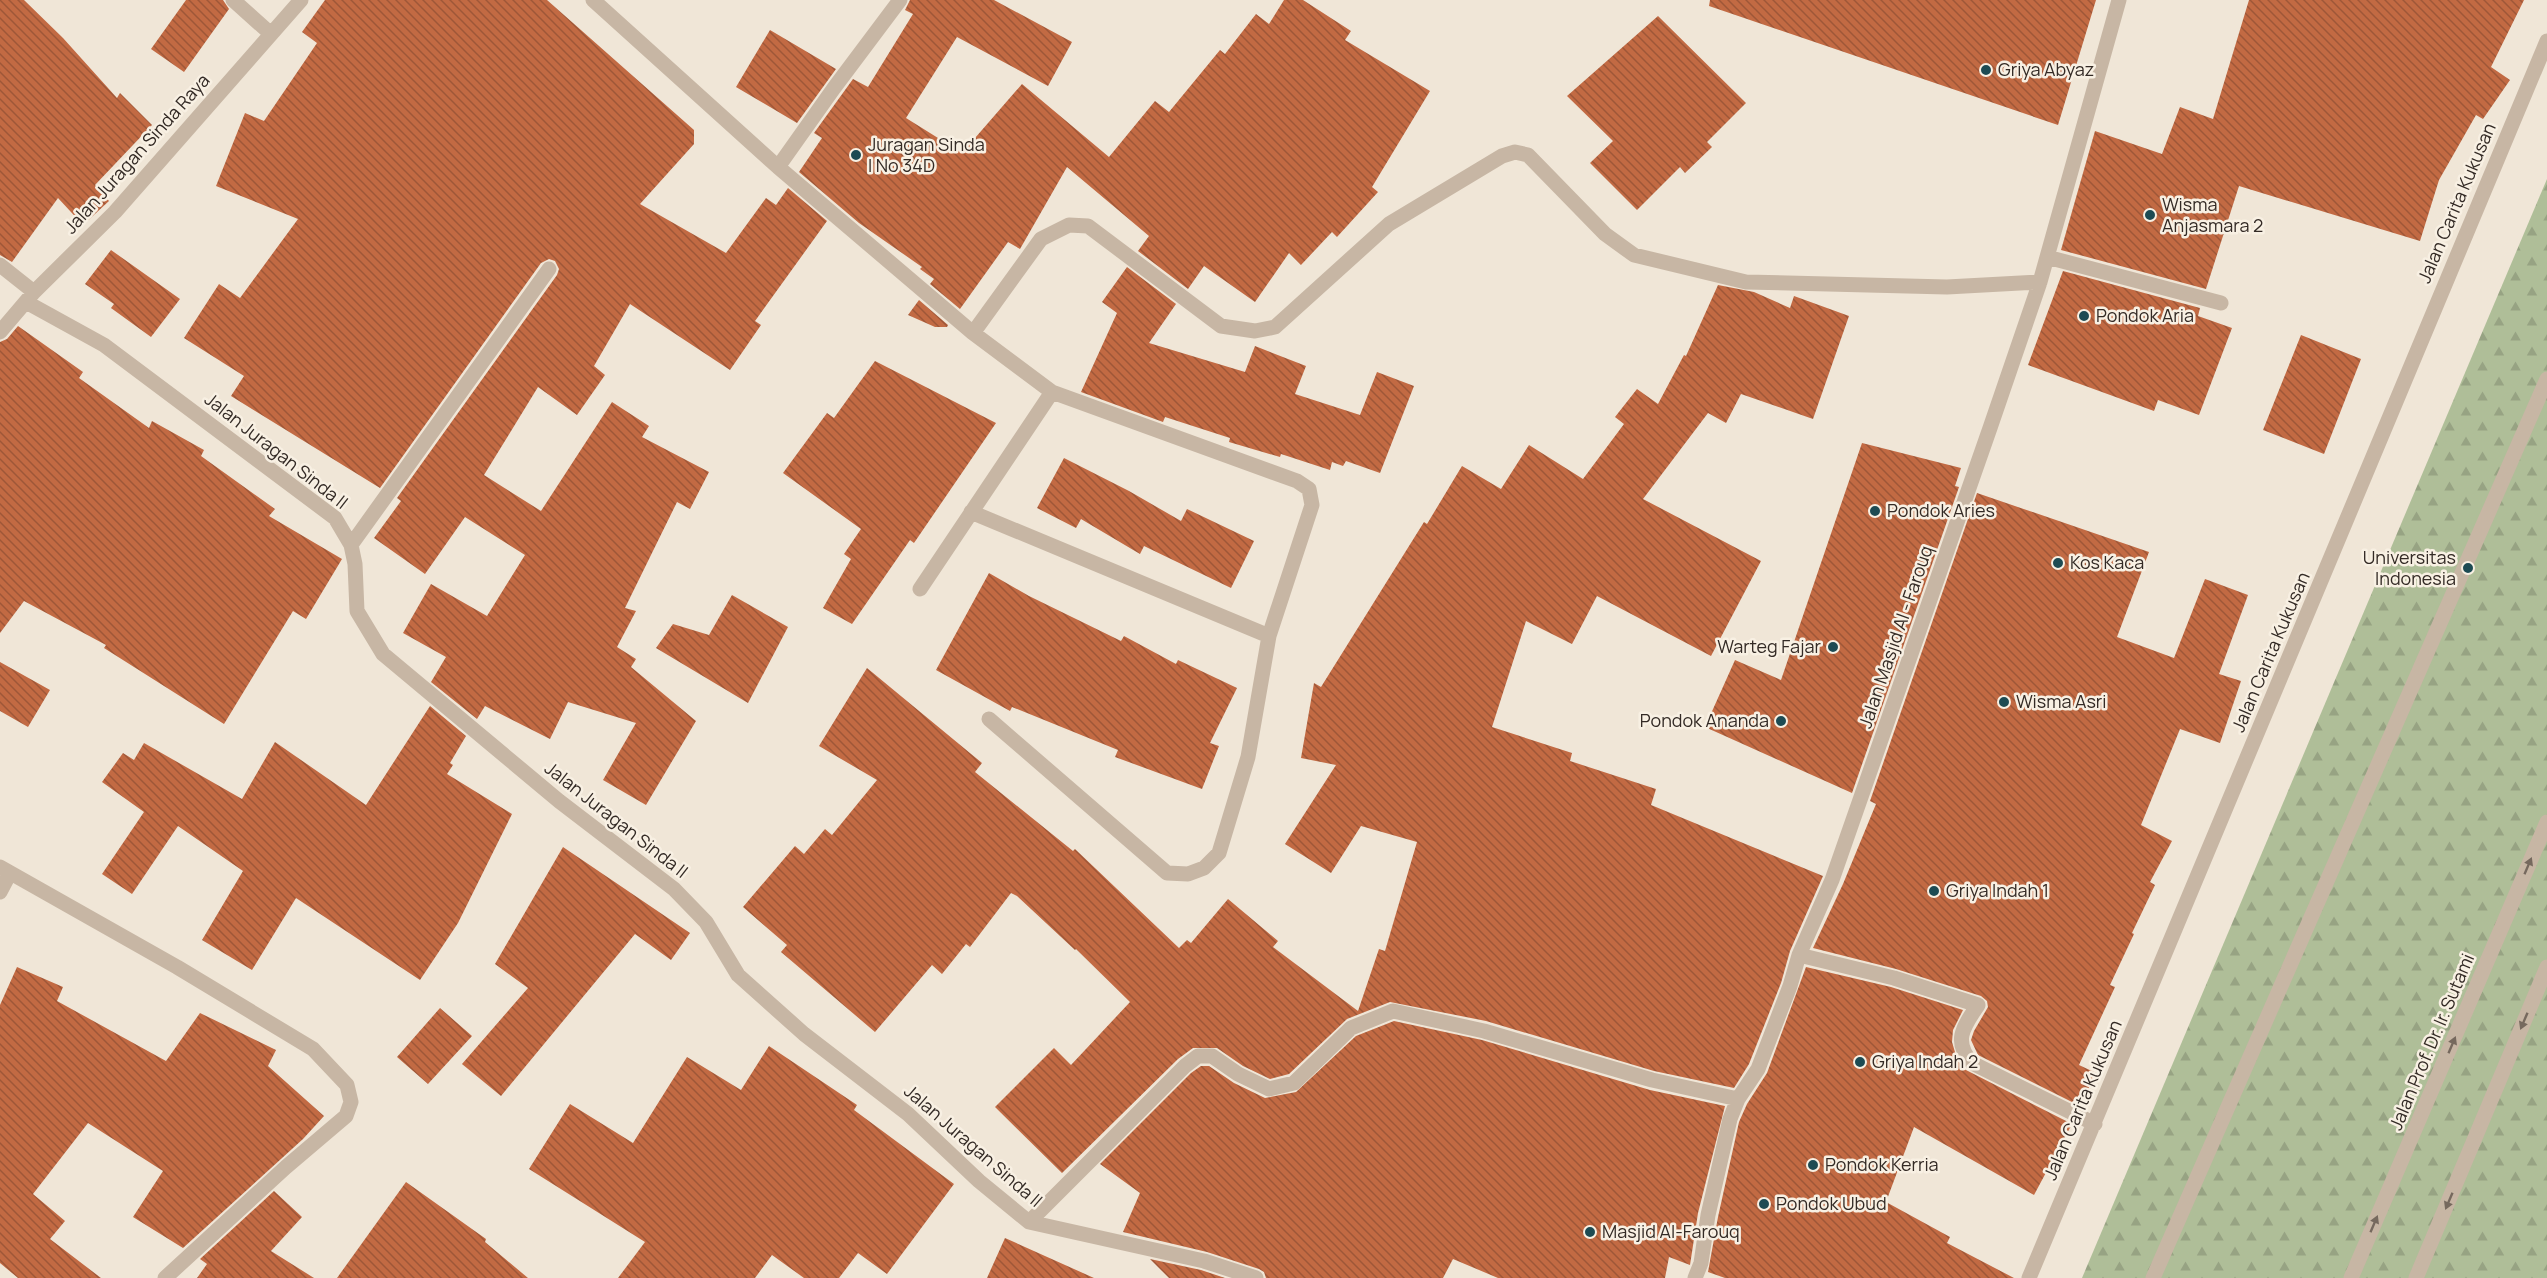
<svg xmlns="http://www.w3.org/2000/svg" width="2547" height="1278" viewBox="0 0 2547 1278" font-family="Manrope,sans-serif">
<defs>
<pattern id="forest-firs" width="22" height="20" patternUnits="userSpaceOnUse" patternTransform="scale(1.5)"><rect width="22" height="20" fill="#afbe98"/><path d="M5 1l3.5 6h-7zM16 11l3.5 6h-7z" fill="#97a383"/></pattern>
<pattern id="building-back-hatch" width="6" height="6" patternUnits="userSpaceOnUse" patternTransform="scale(1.5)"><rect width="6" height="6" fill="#c26a43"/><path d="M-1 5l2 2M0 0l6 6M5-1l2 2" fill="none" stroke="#9e5738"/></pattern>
</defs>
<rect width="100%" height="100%" fill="#f0e6d7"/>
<path fill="url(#forest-firs)" d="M 2547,179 L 2547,1278 L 2082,1278 Z"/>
<path fill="url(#building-back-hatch)" d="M 0,0 L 24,0 L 63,38 L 117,98 L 120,93 L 152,125 L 95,185 L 109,201 L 83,225 L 58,198 L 12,262 L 0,255 Z
M 186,0 L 223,0 L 229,9 L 184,72 L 151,49 Z
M 325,0 L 547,0 L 694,130 L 694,144 L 640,204 L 726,253 L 766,198 L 776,205 L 788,188 L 827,221 L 755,321 L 761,325 L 730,370 L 630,304 L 594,366 L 605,375 L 577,415 L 538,387 L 484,475 L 541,511 L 612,402 L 649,426 L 642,437 L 709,472 L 690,509 L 677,502 L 625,608 L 636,611 L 617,647 L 636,659 L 631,667 L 696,721 L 646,805 L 603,780 L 636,723 L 568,702 L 550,739 L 485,706 L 477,719 L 431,682 L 446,657 L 403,633 L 431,584 L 487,616 L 525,555 L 465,517 L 425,574 L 374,538 L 401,501 L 397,498 L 557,275 L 559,269 L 555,261 L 549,259 L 541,263 L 380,488 L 231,396 L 244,376 L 184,338 L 219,284 L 240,298 L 298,219 L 216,186 L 245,113 L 264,121 L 317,43 L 302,32 Z
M 910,0 L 994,0 L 1072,42 L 1048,86 L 957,37 L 906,118 L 962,153 L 1022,84 L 1109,157 L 1155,101 L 1169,112 L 1220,50 L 1225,54 L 1256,14 L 1269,24 L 1284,0 L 1303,0 L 1351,31 L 1345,40 L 1430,91 L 1372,187 L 1378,192 L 1337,237 L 1332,232 L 1301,265 L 1289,253 L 1255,302 L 1204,266 L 1188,289 L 1138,251 L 1149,236 L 1067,167 L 1020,249 L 1008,242 L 960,309 L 930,284 L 934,279 L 920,269 L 922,267 L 859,223 L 799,172 L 822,138 L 814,133 L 853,79 L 868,87 L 913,14 L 905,10 Z
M 1710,0 L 2096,0 L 2058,125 L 1709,6 Z
M 2249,0 L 2524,0 L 2491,67 L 2510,80 L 2483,119 L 2476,115 L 2439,180 L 2420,241 L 2239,186 L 2206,289 L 2061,250 L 2095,131 L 2162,154 L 2180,107 L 2213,119 Z
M 1658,16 L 1746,103 L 1707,142 L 1712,147 L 1685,173 L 1680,167 L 1637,210 L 1590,163 L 1613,141 L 1567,96 Z
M 770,30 L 836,69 L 797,123 L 736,87 Z
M 111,250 L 180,299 L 151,337 L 111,308 L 114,304 L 85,284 Z
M 1127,267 L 1176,304 L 1149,343 L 1245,372 L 1255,346 L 1306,366 L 1295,394 L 1360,415 L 1377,372 L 1414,386 L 1380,473 L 1346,461 L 1343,466 L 1332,462 L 1330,470 L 1281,454 L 1280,457 L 1229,442 L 1230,438 L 1165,417 L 1163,422 L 1081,392 L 1117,313 L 1102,302 Z
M 2063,271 L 2200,308 L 2198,316 L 2232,328 L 2199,415 L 2158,400 L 2154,411 L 2028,365 Z
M 1718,285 L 1754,292 L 1790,308 L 1794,296 L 1849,316 L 1813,419 L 1741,394 L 1726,423 L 1708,413 L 1643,499 L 1761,561 L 1711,656 L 1597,596 L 1572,644 L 1526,621 L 1492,727 L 1572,753 L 1570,761 L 1656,789 L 1651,805 L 1823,876 L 1790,951 L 1781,983 L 1749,1064 L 1734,1088 L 1654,1071 L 1486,1021 L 1390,1002 L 1347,1019 L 1289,1074 L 1270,1079 L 1243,1066 L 1217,1048 L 1193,1048 L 1178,1059 L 1062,1173 L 995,1107 L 1054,1048 L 1071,1065 L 1130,1002 L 1076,949 L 1075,950 L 1017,896 L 1011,893 L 970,947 L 966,944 L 942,974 L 932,965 L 875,1032 L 781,952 L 787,945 L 743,907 L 795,846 L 804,854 L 825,829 L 832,835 L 877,780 L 819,746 L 867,668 L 982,763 L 975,772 L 1073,851 L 1075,849 L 1179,948 L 1187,940 L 1191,943 L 1228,899 L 1278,941 L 1273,947 L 1358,1011 L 1379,949 L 1385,951 L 1417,842 L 1361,826 L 1331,873 L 1285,844 L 1336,765 L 1301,758 L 1314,683 L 1321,687 L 1424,522 L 1427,524 L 1462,466 L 1501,489 L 1529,445 L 1583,479 L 1624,424 L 1615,417 L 1637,389 L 1658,404 L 1684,355 L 1686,356 Z
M 919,300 L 948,325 L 947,327 L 935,327 L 908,315 Z
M 18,326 L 83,372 L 79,378 L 149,428 L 152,421 L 204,450 L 201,456 L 275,509 L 269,516 L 342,559 L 306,619 L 293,611 L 224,724 L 104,648 L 106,645 L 24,601 L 0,633 L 0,342 L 7,339 Z
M 2301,335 L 2361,359 L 2324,454 L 2263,430 Z
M 875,361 L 996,423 L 914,543 L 910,540 L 852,624 L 823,608 L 851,559 L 844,554 L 861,529 L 783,473 L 827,413 L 834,418 Z
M 1862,443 L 1961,468 L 1955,486 L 1959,487 L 1852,793 L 1705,727 L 1735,660 L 1781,680 Z
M 1064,458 L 1129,491 L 1181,521 L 1187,509 L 1254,541 L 1231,588 L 1144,546 L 1140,554 L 1081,519 L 1076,528 L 1037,508 Z
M 1977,493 L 2149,552 L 2117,637 L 2174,658 L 2205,579 L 2248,595 L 2219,674 L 2241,681 L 2220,743 L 2180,729 L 2141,825 L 2172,841 L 2150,882 L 2155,885 L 2132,933 L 2134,934 L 2110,985 L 2115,987 L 2079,1065 L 2096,1073 L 2080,1106 L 1978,1055 L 1971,1040 L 1974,1031 L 1988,1007 L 1987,1001 L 1981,996 L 1896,969 L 1813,948 L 1843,884 L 1876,804 L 1870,801 Z
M 989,573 L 1029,596 L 1121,641 L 1124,636 L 1176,664 L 1178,660 L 1237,688 L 1210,743 L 1219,746 L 1202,789 L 1115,757 L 1118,750 L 1012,707 L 1010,711 L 936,670 Z
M 732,595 L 788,627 L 748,703 L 656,648 L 673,624 L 709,635 Z
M 0,662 L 50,690 L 28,727 L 0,711 Z
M 430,706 L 466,736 L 450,763 L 453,765 L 447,774 L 512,814 L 458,923 L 420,980 L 296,898 L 252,970 L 202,940 L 243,871 L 178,826 L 132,894 L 102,874 L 144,812 L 102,782 L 123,753 L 134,760 L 144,743 L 242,799 L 275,742 L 366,805 Z
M 563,847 L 690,933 L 671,960 L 635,934 L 501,1096 L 462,1064 L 528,988 L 495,964 Z
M 17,967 L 63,987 L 57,1001 L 166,1061 L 200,1013 L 276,1050 L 268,1066 L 324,1116 L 303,1139 L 183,1248 L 133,1217 L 163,1171 L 88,1123 L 33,1194 L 65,1221 L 50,1239 L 101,1278 L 18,1278 L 0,1263 L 0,1005 Z
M 1806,967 L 1891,987 L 1963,1010 L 1953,1030 L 1952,1042 L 1957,1059 L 1964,1069 L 2072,1124 L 2034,1195 L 1914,1127 L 1886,1202 L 1950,1237 L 1947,1243 L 2014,1278 L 1725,1278 L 1708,1272 L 1718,1217 L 1739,1122 L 1747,1104 L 1767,1073 Z
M 440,1008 L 472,1036 L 428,1084 L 397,1057 Z
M 1394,1021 L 1482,1040 L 1650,1090 L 1725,1106 L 1698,1213 L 1690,1265 L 1669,1257 L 1665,1278 L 1498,1278 L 1453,1259 L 1443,1278 L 1266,1278 L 1264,1272 L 1259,1269 L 1207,1252 L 1123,1232 L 1140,1193 L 1100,1164 L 1191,1073 L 1201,1066 L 1209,1066 L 1234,1083 L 1265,1098 L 1296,1092 L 1356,1036 Z
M 769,1046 L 857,1105 L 854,1110 L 954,1184 L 887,1274 L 858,1253 L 839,1278 L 804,1278 L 772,1255 L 755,1278 L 618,1278 L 645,1242 L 529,1169 L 570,1104 L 633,1143 L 687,1057 L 741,1090 Z
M 406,1182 L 486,1239 L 485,1242 L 528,1278 L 337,1278 Z
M 274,1191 L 302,1217 L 271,1251 L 314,1278 L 197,1278 L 207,1264 L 200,1259 Z
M 1005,1238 L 1094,1278 L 987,1278 Z
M 1150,1259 L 1201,1270 L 1225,1278 L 1169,1278 Z"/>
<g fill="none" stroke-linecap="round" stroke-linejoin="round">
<path stroke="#c7b6a4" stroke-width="15" d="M 2153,1278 L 2547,379"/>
<path stroke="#c7b6a4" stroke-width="15" d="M 233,0 L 271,34
M 593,0 L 778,167 L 973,333 L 1052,392 L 1297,481 L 1309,489 L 1312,505 L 1269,636 L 1248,757 L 1219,853 L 1204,868 L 1188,874 L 1167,873 L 989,719
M 778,167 L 834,88 L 900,0
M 2047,257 L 2221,303
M 0,265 L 34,292
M 26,302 L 104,345 L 335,518 L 351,545 L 355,564 L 357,611 L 383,654 L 559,801 L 674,889 L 706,922 L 738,975 L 804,1034 L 908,1114 L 979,1181 L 1029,1222 L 1204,1261 L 1256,1278
M 0,332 L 34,292 L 115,212 L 301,0
M 973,333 L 1041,239 L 1069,225 L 1088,226 L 1221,326 L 1255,331 L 1275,327 L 1389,224 L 1502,156 L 1515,152 L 1528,155 L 1605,234 L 1634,255 L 1746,282 L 1947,287 L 2040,282
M 971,512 L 1269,636
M 351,545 L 549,269
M 920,589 L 1052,392
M 0,867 L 177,967 L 313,1049 L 347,1085 L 351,1102 L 346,1116 L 286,1167 L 165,1278
M 0,892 L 10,873
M 1799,955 L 1894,978 L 1978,1005 C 1964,1026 1952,1041 1972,1063 L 2095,1124
M 1029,1222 L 1185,1066 L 1198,1056 L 1212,1056 L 1238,1074 L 1269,1089 L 1294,1083 L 1351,1028 L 1393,1011 L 1484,1031 L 1652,1080 L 1738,1099
M 1695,1278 L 1701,1263 L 1708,1215 L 1730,1119 L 1738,1099 L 1758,1069 L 1790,986 L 1799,955 L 1832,880 L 1990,428 L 2040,282 L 2119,0
M 2029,1278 C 2203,866 2372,452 2547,41
M 2351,1278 L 2547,822
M 2416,1278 L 2547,967"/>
</g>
<defs><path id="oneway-solid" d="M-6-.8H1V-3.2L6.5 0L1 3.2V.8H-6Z" transform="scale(1.5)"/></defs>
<g fill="#76695e">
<use href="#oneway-solid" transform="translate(2528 866) rotate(-67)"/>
<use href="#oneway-solid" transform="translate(2524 1021) rotate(113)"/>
<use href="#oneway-solid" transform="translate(2452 1045) rotate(-67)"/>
<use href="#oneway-solid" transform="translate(2449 1201) rotate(113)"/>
<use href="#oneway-solid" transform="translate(2374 1224) rotate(-67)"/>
</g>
<g fill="#1d4b53" stroke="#f8f0e3" stroke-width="2">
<circle cx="1986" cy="70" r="6"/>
<circle cx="856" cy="155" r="6"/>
<circle cx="2150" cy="215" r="6"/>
<circle cx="2084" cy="316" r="6"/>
<circle cx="1875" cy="511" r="6"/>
<circle cx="2058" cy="563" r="6"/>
<circle cx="2468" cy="568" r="6"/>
<circle cx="1833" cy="647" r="6"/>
<circle cx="2004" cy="702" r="6"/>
<circle cx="1781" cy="721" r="6"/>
<circle cx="1934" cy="891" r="6"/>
<circle cx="1860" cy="1062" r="6"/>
<circle cx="1813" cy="1165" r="6"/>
<circle cx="1764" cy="1204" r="6"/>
<circle cx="1590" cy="1232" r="6"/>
</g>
<g text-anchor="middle" stroke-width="5" stroke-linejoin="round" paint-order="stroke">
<g font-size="18" fill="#332a25" stroke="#f8f0e3" text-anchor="start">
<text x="1998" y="76">Griya Abyaz</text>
<text x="868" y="151">Juragan Sinda<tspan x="868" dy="21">I No 34D</tspan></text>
<text x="2162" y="211">Wisma<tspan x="2162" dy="21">Anjasmara 2</tspan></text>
<text x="2096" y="322">Pondok Aria</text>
<text x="1887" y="517">Pondok Aries</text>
<text x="2456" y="564" text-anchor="end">Universitas<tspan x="2456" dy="21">Indonesia</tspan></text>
<text x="2070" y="569">Kos Kaca</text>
<text x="1821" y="653" text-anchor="end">Warteg Fajar</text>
<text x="2016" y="708">Wisma Asri</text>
<text x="1769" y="727" text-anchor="end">Pondok Ananda</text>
<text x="1946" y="897">Griya Indah 1</text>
<text x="1872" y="1068">Griya Indah 2</text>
<text x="1825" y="1171">Pondok Kerria</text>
<text x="1776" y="1210">Pondok Ubud</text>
<text x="1602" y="1238">Masjid Al-Farouq</text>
</g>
<g font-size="18" fill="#332a25" stroke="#f8f0e3">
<text transform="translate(137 154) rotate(-48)" y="6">Jalan Juragan Sinda Raya</text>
<text transform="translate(2457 203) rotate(-67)" y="6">Jalan Carita Kukusan</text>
<text transform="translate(276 451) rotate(38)" y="6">Jalan Juragan Sinda II</text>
<text transform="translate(1896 637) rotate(-71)" y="6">Jalan Masjid Al - Farouq</text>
<text transform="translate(2271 652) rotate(-67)" y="6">Jalan Carita Kukusan</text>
<text transform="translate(616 820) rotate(38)" y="6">Jalan Juragan Sinda II</text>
<text transform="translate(2432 1042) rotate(-67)" y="6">Jalan Prof. Dr. Ir. Sutami</text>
<text transform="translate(2083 1100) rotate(-67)" y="6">Jalan Carita Kukusan</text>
<text transform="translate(973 1146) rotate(41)" y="6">Jalan Juragan Sinda II</text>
</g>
</g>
</svg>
